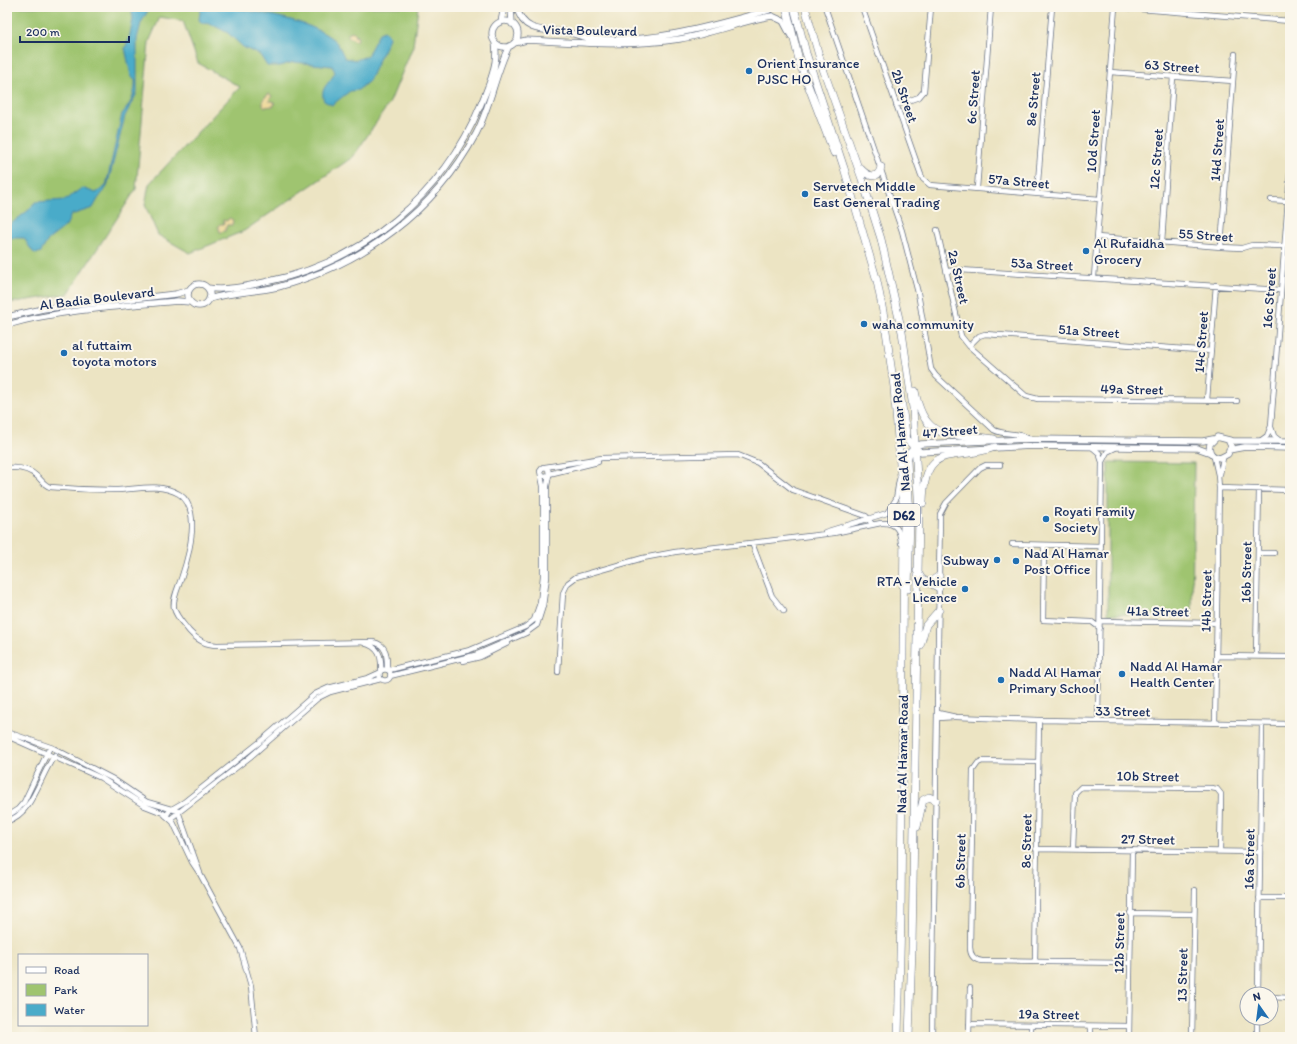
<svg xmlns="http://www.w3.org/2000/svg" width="1297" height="1044" viewBox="0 0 1297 1044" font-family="Itim,sans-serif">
<rect width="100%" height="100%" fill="#fbf7ec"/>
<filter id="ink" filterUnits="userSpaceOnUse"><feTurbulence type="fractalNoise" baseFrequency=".025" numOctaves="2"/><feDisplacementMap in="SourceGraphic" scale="8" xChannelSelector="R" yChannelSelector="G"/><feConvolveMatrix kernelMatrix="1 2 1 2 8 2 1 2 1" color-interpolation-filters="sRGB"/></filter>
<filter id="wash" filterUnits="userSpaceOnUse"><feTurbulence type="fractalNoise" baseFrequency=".012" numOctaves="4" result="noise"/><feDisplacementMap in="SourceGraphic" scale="16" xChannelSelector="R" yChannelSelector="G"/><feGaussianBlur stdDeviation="0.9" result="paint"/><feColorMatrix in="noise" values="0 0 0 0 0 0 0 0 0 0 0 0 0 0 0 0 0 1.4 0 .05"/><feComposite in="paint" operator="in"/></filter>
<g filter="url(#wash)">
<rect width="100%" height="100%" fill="#ece4c3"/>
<path fill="#9fc46f" stroke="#5d7a66" d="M 7,7 L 418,7 L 413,46 L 390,102 L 353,157 L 244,231 L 190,253 L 158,235 L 145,205 L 149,184 L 240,87 L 198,63 L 183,21 L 160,17 L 149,42 L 136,189 L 68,294 L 8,303 L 7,303 Z
M 1108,462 L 1194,463 L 1192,615 L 1108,614 Z"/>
<path fill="#eeda9e" stroke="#84847e" d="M 352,31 L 356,34 L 354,36 L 358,37 L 356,41 L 348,37 L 348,34 Z
M 269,94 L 272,96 L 269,101 L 273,101 L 275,104 L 273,106 L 265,107 L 263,105 L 263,99 Z
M 229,218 L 233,220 L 232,225 L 227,225 L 225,231 L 220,232 L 218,226 L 220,224 L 224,224 L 223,220 L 227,221 Z"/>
<path fill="#4aabc9" stroke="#326d94" d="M 131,7 L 150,7 L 141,23 L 137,39 L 137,93 L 125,116 L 107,187 L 98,199 L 93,208 L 71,215 L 66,226 L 48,240 L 41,252 L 36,254 L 32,251 L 24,238 L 7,238 L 7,227 L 30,209 L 35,202 L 65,200 L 82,188 L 96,193 L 106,186 L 122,114 C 131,104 136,93 135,79 L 131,76 L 125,48 L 129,39 L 133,19 Z
M 201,7 C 210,7 222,5 231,7 C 262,14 308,19 334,40 C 340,45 341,52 345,58 L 356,60 L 367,56 L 379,33 L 384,31 L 388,34 L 389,38 L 369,81 L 358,90 L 350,91 L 332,105 L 324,101 C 319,87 330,84 335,72 L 332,66 L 294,62 L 279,66 L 267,66 L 260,55 L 243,47 L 228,33 L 211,24 L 201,23 L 199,19 Z"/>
</g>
<g filter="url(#ink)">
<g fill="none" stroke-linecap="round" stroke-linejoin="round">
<defs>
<path id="minor" d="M 825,7 L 902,231 L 918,293 L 931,369 L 936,376 L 994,430 C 1005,436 1018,431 1029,439
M 862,7 L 921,175 L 923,179 L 930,185 L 1100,199
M 1115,7 L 1290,21
M 1110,72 L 1233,81
M 896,105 L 919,97 L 924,91 L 931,7
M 977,188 L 991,7
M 1037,194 L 1052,7
M 1271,200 L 1288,201
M 937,230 L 961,336 L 969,346 L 1026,396 L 1038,399 L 1237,401
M 1097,237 L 1221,247 L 1242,248 L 1252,245 L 1284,246
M 1162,242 L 1173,77
M 1221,247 L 1235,54
M 947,271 L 960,270 L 1281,290
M 1094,277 L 1115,7
M 969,346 L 979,336 L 985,334 L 1211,351
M 1207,400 L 1216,285
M 1271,427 L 1274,436 L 1279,440
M 1260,441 L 1267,436 L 1271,426 L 1290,172
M 1092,447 L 1099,453 L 1102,462 L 1098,721
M 1214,457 L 1218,475 L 1219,488 L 1215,723
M 1103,460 L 1107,452 L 1115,448
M 545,467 L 602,458 L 738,455 L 758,463 L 793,490 L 866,516 L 872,524
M 7,468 C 18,467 29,468 38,477 C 42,481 44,485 50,487 C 71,489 93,490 114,490 C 136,490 158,482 179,494 C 202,508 189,555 182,576 C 179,586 172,599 174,608 C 176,617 184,624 189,631 C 197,640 205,645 217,645 L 373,642 C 388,645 387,657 387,670
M 549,474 L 598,462
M 1220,474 L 1223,458
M 1219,488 L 1290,490
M 825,532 L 887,513 L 896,499 L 899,480
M 752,543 L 772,596 L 784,611
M 1012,544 L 1101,546
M 1044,545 L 1043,620 L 1092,622 L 1100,628
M 1258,553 L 1274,553
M 1100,621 L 1217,623
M 364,643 C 379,647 382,656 381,671
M 1216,656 L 1290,657
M 1256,656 L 1259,489
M 463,661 L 480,657 L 508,643
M379.5 675a5.5 5.5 0 1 1 11 0a5.5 5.5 0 1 1-11 0Z
M 389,670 L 470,650 L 525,627 L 534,620 L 540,603 L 543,576 L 543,486 L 540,471 L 543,467 L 548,468 L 549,475 L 546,476 L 541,475
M 558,672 L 563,593 L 568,583 L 576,577 L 643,558 L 675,552 L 834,533 L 881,523 C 896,522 900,530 901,543
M 390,676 L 475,655 L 526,633 L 537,625 L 543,606 L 547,577 L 547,486 L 549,475
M 938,713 L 956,717 L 1039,720 L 1290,724
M 938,718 L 954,717
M 7,732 L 53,748 L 113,779 L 147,802 L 178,811 L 200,873
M 7,736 L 101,778 L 145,806 L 163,813 L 173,822 L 192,862 L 200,874 L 240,948 L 251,986 L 256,1037
M 1038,762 L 982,761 L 978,763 L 973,770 L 970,947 C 970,955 974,960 982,961 L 1130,963
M 7,816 L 18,809 L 24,802 L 50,747
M 166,816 L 170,810 L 184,802 L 261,741 L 315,694 L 328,688 L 368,678 L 379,673
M 170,819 L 250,757 L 318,698 L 330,692 L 381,679
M 7,821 C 33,814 40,775 55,755
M 1036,849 L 1260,852
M 1073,849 L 1075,793 L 1081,787 L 1211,788 L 1217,789 L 1221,794 L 1220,851
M 1259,898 L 1290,898
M 1130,913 L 1194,914
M 1035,962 L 1039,720
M 1258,994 L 1262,724
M 1271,997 L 1290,998
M 969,1024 L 1129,1026
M 932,1037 L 940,514 L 946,503 L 980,468 L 986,465 L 1000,465
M 969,1037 L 970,988
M 1031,1037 L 1031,1025
M 1091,1037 L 1091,1026
M 1129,1037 L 1132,850
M 1192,1037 L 1195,890
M 1257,1037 L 1257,1018"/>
<path id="tertiary" d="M 511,7 L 512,24
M 517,7 C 522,33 545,30 565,32 C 573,33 581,37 589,38 C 649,45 712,26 769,10 L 774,7
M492 34a13 13 0 1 1 26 0a13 13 0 1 1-26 0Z
M 501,22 L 504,7
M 514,43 L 527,40 C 579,43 627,47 680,39 C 711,34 741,21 772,16 L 783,21 L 791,36
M188 295a11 11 0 1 1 22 0a11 11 0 1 1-22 0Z
M 208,288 C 226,291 247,286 265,282 C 362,263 444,195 481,104 C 489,85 499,63 495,43
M 209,299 C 232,292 255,292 278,287 C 362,265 435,211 476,134 C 491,105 495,74 509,46
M 7,317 L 43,309 L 176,294 L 189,290
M 7,325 C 58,310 124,306 177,301 L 190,302
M 1228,440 L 1231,446 L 1228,454 L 1220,458 C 1212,457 1208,452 1210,444 L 1217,437 L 1233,441 L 1290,441
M 1229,450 L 1245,447 L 1290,448
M 1211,453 L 1197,448 L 1033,446 L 921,452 L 915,447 L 921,444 L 1029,439 L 1203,441 L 1213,439"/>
<path id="primary" d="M 786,7 L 800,64 L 834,153
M 794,7 L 806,53 L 844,168 L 877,281 L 884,317 L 894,387 L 904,516 L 901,916 L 898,1037
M 805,7 L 822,66 L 862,179 L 881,239 L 902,332 L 913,408 L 919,513 L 912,948 L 909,1037
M 860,168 C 867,176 878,181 881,167
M 898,379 L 907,440 L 915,447 L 909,453 L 907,461 L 910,518 L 908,589
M 915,391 C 925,444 951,432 994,439
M 923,503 C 924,439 954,463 995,447
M 917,571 L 922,579 L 939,588
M 928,583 L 939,576
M 920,646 L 926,625 L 939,610
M 917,827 L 923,800 L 929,797 L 936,800"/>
</defs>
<use href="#minor" stroke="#646e81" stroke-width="6"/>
<use href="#tertiary" stroke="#646e81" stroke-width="7"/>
<use href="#primary" stroke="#646e81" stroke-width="8"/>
<use href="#minor" stroke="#fff" stroke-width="4.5"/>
<use href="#tertiary" stroke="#fff" stroke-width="5.5"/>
<use href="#primary" stroke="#fff" stroke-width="7"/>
</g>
</g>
<g fill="#1f6fb2" stroke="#fbf7ec" stroke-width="1.5">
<circle cx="749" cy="71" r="4"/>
<circle cx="805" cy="194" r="4"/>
<circle cx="1086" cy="251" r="4"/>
<circle cx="864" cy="324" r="4"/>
<circle cx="64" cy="353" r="4"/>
<circle cx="1046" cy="519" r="4"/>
<circle cx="997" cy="560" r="4"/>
<circle cx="1016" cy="561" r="4"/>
<circle cx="965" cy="589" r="4"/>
<circle cx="1122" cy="674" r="4"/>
<circle cx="1001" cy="680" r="4"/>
</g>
<g text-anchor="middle" stroke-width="4" stroke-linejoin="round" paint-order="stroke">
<rect fill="#fbf7ec" stroke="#5e6b89" stroke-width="1" x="888" y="504" width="32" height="22" rx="3"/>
<g font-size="13" font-weight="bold" fill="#1b2f5e">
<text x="904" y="520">D62</text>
</g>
<g font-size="14" fill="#1b2f5e" stroke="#fbf7ec">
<text transform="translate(590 30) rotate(1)" y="5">Vista Boulevard</text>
<text transform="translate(1172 66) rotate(4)" y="5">63 Street</text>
<text transform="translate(905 96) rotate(71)" y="5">2b Street</text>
<text transform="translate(973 97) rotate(-86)" y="5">6c Street</text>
<text transform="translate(1033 99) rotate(-85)" y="5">8e Street</text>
<text transform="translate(1093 141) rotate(-86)" y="5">10d Street</text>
<text transform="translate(1217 150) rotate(-86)" y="5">14d Street</text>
<text transform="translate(1156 159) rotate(-86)" y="5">12c Street</text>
<text transform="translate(1019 181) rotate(5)" y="5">57a Street</text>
<text transform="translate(1206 235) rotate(4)" y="5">55 Street</text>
<text transform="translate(1042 264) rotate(3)" y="5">53a Street</text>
<text transform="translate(959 277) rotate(77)" y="5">2a Street</text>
<text transform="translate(97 298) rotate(-7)" y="5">Al Badia Boulevard</text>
<text transform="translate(1269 298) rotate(-86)" y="5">16c Street</text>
<text transform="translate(1089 331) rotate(4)" y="5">51a Street</text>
<text transform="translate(1201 342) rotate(-86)" y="5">14c Street</text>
<text transform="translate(1132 389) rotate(1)" y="5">49a Street</text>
<text transform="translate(950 431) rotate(-5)" y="5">47 Street</text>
<text transform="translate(900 432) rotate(-95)" y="5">Nad Al Hamar Road</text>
<text transform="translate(1246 572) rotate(-89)" y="5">16b Street</text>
<text transform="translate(1206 601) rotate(-89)" y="5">14b Street</text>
<text transform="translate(1158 611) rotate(1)" y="5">41a Street</text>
<text transform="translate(1123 711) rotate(1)" y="5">33 Street</text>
<text transform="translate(902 754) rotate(-89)" y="5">Nad Al Hamar Road</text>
<text transform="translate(1148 776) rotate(1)" y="5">10b Street</text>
<text transform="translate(1148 839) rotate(1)" y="5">27 Street</text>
<text transform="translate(1026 841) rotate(-89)" y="5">8c Street</text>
<text transform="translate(1249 859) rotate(-89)" y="5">16a Street</text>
<text transform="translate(960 861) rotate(-89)" y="5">6b Street</text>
<text transform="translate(1119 943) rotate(-89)" y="5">12b Street</text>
<text transform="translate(1182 975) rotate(-89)" y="5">13 Street</text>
<text transform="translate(1049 1014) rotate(1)" y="5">19a Street</text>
</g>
<g font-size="14" fill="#1b2f5e" stroke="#fbf7ec" text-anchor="start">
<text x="757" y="68">Orient Insurance<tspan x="757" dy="16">PJSC HO</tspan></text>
<text x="813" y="191">Servetech Middle<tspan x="813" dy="16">East General Trading</tspan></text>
<text x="1094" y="248">Al Rufaidha<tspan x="1094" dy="16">Grocery</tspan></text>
<text x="872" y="329">waha community</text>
<text x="72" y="350">al futtaim<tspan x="72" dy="16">toyota motors</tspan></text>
<text x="1054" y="516">Royati Family<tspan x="1054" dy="16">Society</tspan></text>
<text x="1024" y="558">Nad Al Hamar<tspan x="1024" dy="16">Post Office</tspan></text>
<text x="989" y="565" text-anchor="end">Subway</text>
<text x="957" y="586" text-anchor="end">RTA - Vehicle<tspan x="957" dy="16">Licence</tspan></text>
<text x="1130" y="671">Nadd Al Hamar<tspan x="1130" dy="16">Health Center</tspan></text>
<text x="1009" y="677">Nadd Al Hamar<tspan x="1009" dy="16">Primary School</tspan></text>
</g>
</g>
<rect width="1297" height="1044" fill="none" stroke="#fbf7ec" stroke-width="24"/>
<rect x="18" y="954" width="130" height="72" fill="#fbf7ec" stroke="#a1a7b3"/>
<rect x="26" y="967" width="20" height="6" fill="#ffffff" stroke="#a1a7b3"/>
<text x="54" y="974" font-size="12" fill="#1b2f5e">Road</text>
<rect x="26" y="984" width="20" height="12" fill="#9fc46f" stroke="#a1a7b3"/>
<text x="54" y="994" font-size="12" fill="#1b2f5e">Park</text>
<rect x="26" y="1004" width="20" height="12" fill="#4aabc9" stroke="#a1a7b3"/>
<text x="54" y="1014" font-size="12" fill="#1b2f5e">Water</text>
<g transform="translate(1259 1006) rotate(346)"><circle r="19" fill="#fbf7ec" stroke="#a1a7b3"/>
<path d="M0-3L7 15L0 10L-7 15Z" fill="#1f6fb2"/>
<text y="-6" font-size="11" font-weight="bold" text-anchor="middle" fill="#1b2f5e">N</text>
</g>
<path d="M20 36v6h109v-6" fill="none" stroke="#1b2f5e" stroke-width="2"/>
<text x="26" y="36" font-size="12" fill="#1b2f5e" stroke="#fbf7ec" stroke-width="3" paint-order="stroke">200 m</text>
</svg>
